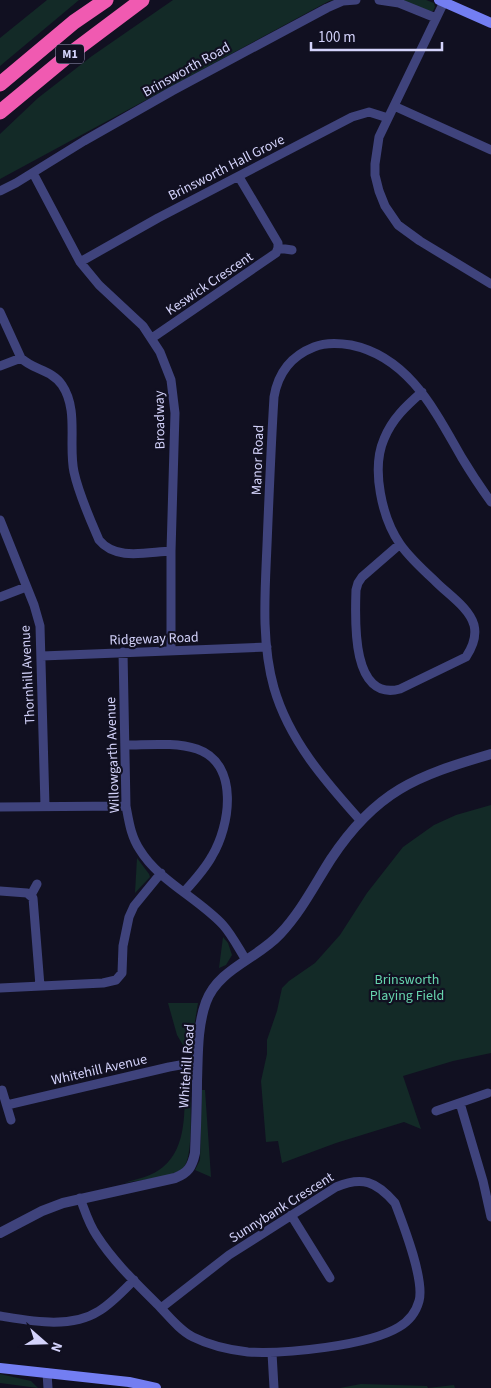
<svg xmlns="http://www.w3.org/2000/svg" width="491" height="1388" viewBox="0 0 491 1388" font-family="'Source Sans 3',sans-serif">
<rect width="100%" height="100%" fill="#111021"/>
<path fill="#132a27" d="M 47,0 L 79,0 L 0,66 L 0,38 Z
M 173,0 L 334,0 L 329,1 L 0,179 L 0,134 L 38,98 L 92,56 Z
M 399,0 L 426,0 L 434,3 L 435,7 L 433,11 L 430,11 Z
M 491,805 L 491,1053 L 453,1061 L 403,1076 L 421,1129 L 404,1122 L 336,1143 L 282,1163 L 278,1141 L 266,1142 L 261,1081 L 267,1054 L 267,1040 L 277,1011 L 282,988 L 289,981 L 315,963 L 340,935 L 367,893 L 403,847 L 434,825 L 456,815 Z
M 137,858 L 149,874 L 150,877 L 135,893 Z
M 223,937 L 228,943 L 232,955 L 226,965 L 219,968 Z
M 168,1003 L 198,1003 L 191,1045 L 187,1052 L 177,1035 Z
M 190,1078 C 190,1096 194,1155 184,1167 C 174,1178 138,1180 124,1183 C 137,1179 153,1176 163,1167 C 188,1146 184,1109 185,1080 Z
M 202,1090 L 205,1090 L 211,1177 L 195,1170 L 200,1160 Z
M 0,1374 L 31,1381 L 38,1388 L 0,1383 Z
M 361,1384 L 427,1386 L 428,1388 L 454,1385 L 455,1388 L 340,1388 Z"/>
<g fill="none" stroke-linecap="round" stroke-linejoin="round">
<path stroke="#3f437c" stroke-width="9" d="M 379,0 L 399,3 L 436,18
M 444,2 L 379,137 L 375,164 L 375,175 L 379,191 L 385,206 L 398,225 L 420,241 L 491,284
M 394,106 L 491,150
M 33,173 L 80,262 L 99,285 L 143,326 L 160,352 L 171,380 L 175,413 L 171,551 L 171,651
M 0,191 L 16,183 L 84,141 L 172,91 L 327,8 L 343,1 L 356,0
M 278,248 L 292,250
M 80,262 L 158,218 L 352,117 L 369,112 L 388,118
M 0,312 L 21,358 C 33,370 52,370 62,385 C 79,410 68,444 74,472 C 79,495 90,519 99,540 C 116,561 147,552 171,551
M 152,338 L 276,253 L 278,248 L 278,243 L 239,177
M 0,366 L 21,358
M 0,520 L 34,605 L 40,626 L 45,806
M 400,544 L 362,577 L 358,583 L 356,590 C 355,619 351,702 400,689 L 466,657 C 472,648 477,637 474,625 C 469,607 446,593 434,580 C 422,569 409,557 400,544 C 382,518 371,469 384,439 C 392,419 406,406 422,392
M 0,597 L 26,587
M 123,652 L 126,806 C 129,822 131,837 140,850 C 158,880 199,899 223,925 C 232,935 239,949 246,960
M 42,656 L 267,647
M 125,745 C 148,745 175,742 197,749 C 240,764 230,826 212,856 C 205,869 194,881 184,892
M 0,807 L 126,806
M 360,820 C 325,781 289,740 274,688 C 261,642 265,592 267,545 C 269,496 271,446 274,397 C 278,373 291,356 314,347 C 326,342 339,343 351,345 C 409,357 435,411 462,458 C 471,473 481,488 491,502
M 0,891 L 27,893 L 33,898 L 40,986
M 31,895 L 37,884
M 0,988 L 103,983 L 116,980 L 122,973 L 123,946 L 129,917 L 134,906 L 161,873
M 2,1090 L 11,1120
M 460,1103 L 483,1181 L 491,1217
M 7,1105 L 169,1067 L 197,1062
M 436,1111 L 488,1093
M 80,1198 C 85,1211 89,1225 97,1236 C 113,1261 136,1283 157,1304 C 168,1315 179,1330 193,1337 C 209,1345 230,1350 248,1352 C 285,1354 368,1346 399,1327 C 409,1321 416,1312 419,1301 C 425,1280 403,1224 395,1203 C 376,1181 362,1176 336,1187 L 229,1255 L 161,1308
M 291,1215 L 330,1278
M 0,1316 C 31,1321 71,1329 99,1311 C 112,1303 123,1291 134,1280
M 272,1353 L 274,1388
M 47,1373 L 48,1388"/>
<path stroke="#3f437c" stroke-width="10" d="M 0,1233 L 42,1211 L 63,1203 L 175,1178 C 188,1173 192,1167 195,1153 C 196,1129 197,1105 197,1081 C 198,1055 197,1027 206,1002 C 218,969 257,959 280,934 C 301,912 315,884 331,859 C 376,791 416,776 491,754"/>
<path stroke="#737ef2" stroke-width="10" d="M 439,0 L 491,23
M 0,1368 L 129,1382 L 156,1388"/>
<path stroke="#f05ab1" stroke-width="15" d="M 0,84 L 74,22 L 106,0
M 0,112 L 70,54 L 142,0"/>
</g>
<g text-anchor="middle" stroke-width="4.5" stroke-linejoin="round" paint-order="stroke">
<rect fill="#111021" stroke="#9a98ba" stroke-width="1" x="56" y="44.5" width="28" height="19" rx="4"/>
<g font-size="12" font-weight="bold" fill="#d4d3fb">
<text x="70" y="58">M1</text>
</g>
<g font-size="14" fill="#d4d3fb" stroke="#111021">
<text transform="translate(186 69) rotate(-29)" y="5">Brinsworth Road</text>
<text transform="translate(226 167) rotate(-27)" y="5">Brinsworth Hall Grove</text>
<text transform="translate(209 283) rotate(-34)" y="5">Keswick Crescent</text>
<text transform="translate(159 420) rotate(-91)" y="5">Broadway</text>
<text transform="translate(257 460) rotate(-88)" y="5">Manor Road</text>
<text transform="translate(154 638) rotate(-2)" y="5">Ridgeway Road</text>
<text transform="translate(27 675) rotate(-93)" y="5">Thornhill Avenue</text>
<text transform="translate(112 755) rotate(-92)" y="5">Willowgarth Avenue</text>
<text transform="translate(186 1066) rotate(-86)" y="5">Whitehill Road</text>
<text transform="translate(99 1069) rotate(-13)" y="5">Whitehill Avenue</text>
<text transform="translate(281 1207) rotate(-32)" y="5">Sunnybank Crescent</text>
</g>
<g font-size="14" fill="#66d4ad" stroke="#111021">
<text x="407" y="984">Brinsworth<tspan x="407" dy="16">Playing Field</tspan></text>
</g>
</g>
<g transform="translate(45 1343) rotate(110)" stroke="#111021" stroke-width="4" paint-order="stroke">
<path d="M0-4L9 19L0 12L-9 19Z" fill="#d4d3fb"/>
<text y="-8" font-size="14" font-weight="bold" text-anchor="middle" fill="#d4d3fb">N</text>
</g>
<path d="M311 42v8h131v-8" fill="none" stroke="#d4d3fb" stroke-width="2.5"/>
<text x="318" y="42" font-size="15" fill="#d4d3fb" stroke="#111021" stroke-width="4" paint-order="stroke">100 m</text>
</svg>
